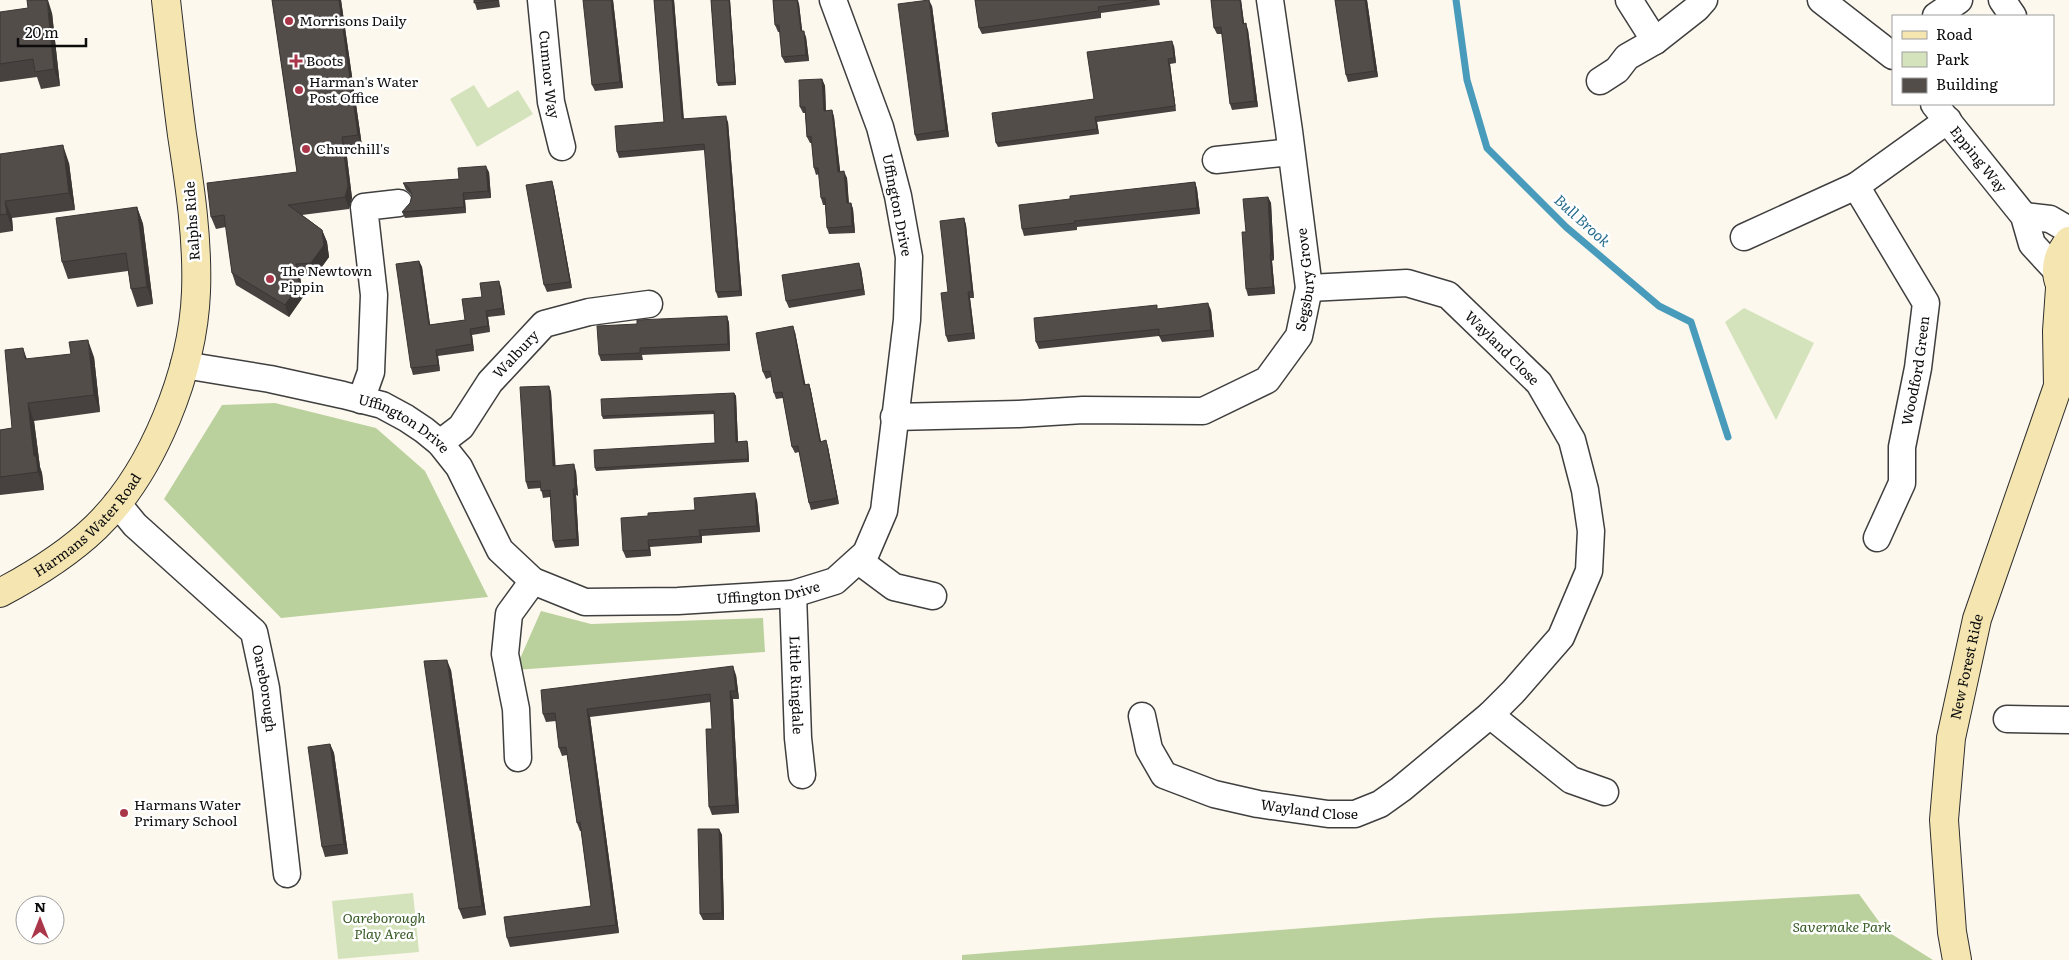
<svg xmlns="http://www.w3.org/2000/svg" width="2069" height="960" viewBox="0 0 2069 960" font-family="Literata,serif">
<rect width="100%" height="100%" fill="#fdf8ee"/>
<path fill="#d4e3bc" d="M 474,85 L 488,108 L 518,90 L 533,114 L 477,147 L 450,99 Z
M 1744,308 L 1814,343 L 1776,420 L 1725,322 Z
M 413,893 L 419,952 L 338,959 L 332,901 Z"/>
<path fill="#bbd19d" d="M 275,403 L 376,428 L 425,471 L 488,597 L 281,618 L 164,499 L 222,405 Z
M 541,611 L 591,624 L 763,618 L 765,652 L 515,670 Z
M 1859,894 L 1885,930 L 1933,960 L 962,960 L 962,955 L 1430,918 Z"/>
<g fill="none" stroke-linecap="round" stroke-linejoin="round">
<path stroke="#499bbb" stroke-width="7" d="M 1456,0 L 1467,80 L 1487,148 L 1566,227 L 1659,306 L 1691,322 L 1728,437"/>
<defs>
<g id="street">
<path id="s1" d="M 541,0 L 551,102 L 562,147"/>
<path d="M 1629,0 L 1655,41"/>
<path d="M 1821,0 L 1893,56"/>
<path d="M 2002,0 L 2013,16"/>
<path d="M 1936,16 L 1959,0"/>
<path d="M 1600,81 L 1617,70 L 1627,57 L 1655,41 L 1697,8 L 1704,0"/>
<path id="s2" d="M 1934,104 L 2024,216 L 2032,244 L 2056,270"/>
<path d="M 1216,160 L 1291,152"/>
<path d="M 2024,216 L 2050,219 L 2069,230"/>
<path d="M 1744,237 L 1856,186"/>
<path id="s3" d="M 184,365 L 270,379 L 343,395 L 382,405 L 406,418 L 424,430 L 440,443 L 459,467 L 500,550 L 533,581 L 585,602 L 678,601 L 793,594 L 835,581 L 866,553 L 884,511 L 907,320 L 909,257 L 898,196 L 880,127 L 833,0"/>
<path d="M 361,400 L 371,372 L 374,295 L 364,207 L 399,203"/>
<path id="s4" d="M 894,417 L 1019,414 L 1083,410 L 1203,411 L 1267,380 L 1299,336 L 1309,288 L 1289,131 L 1270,0"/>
<path id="s5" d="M 440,443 L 461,427 L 490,382 L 544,324 L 589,312 L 649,304"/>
<path id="s6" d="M 117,503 L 135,525 L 254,632 L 266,688 L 287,874"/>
<path id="s7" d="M 1877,538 L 1902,483 L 1902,447 L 1918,368 L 1926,303 L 1856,186 L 1948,120"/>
<path d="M 859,561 L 894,587 L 933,596"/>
<path id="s8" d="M 793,594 L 798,738 L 802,775"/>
<path d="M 1490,715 L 1571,780 L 1605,792"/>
<path id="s9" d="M 1142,716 L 1149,749 L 1164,775 L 1214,794 L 1258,804 L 1328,814 L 1355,814 L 1380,804 L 1401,789 L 1490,715 L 1513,692 L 1561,637 L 1589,571 L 1591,531 L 1585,490 L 1572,440 L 1539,383 L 1448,295 L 1407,283 L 1309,288"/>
<path d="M 2007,719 L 2069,720"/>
<path d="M 518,758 L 516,709 L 505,654 L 509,614 L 533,581"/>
</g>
<g id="secondary">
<path d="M 2069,241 C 2053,260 2053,280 2069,299"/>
<path id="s10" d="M 0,593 C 34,575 68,554 96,527 C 153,472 193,371 196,292 C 198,240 190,187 182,135 C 176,90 171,45 166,0"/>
<path id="s11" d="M 1957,960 L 1952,932 L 1944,820 L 1951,738 L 1977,619 L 2058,386 L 2057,331 L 2060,288"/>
</g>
</defs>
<use href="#street" stroke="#3f3f3f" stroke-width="29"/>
<use href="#secondary" stroke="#2e2e2e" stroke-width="30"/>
<use href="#street" stroke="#fff" stroke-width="26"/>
<use href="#secondary" stroke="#f4e5b1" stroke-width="28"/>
</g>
<path fill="#474240" d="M 272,0 L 341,0 L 362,146 L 346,149 L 352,198 L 349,209 L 302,215 L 322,230 L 327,242 L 329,257 L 316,275 L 300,276 L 303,297 L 289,317 L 236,285 L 232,273 L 226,227 L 216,229 L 211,217 L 297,172 Z
M 474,0 L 499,0 L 500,7 L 477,10 Z
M 613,0 L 623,88 L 595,91 L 592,85 Z
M 654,0 L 674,0 L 684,119 L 728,122 L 742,296 L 718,298 L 716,292 L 705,150 L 619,158 L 617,152 L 664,122 Z
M 711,0 L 730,0 L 736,85 L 718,86 L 717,83 Z
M 773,0 L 798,0 L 799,4 L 802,31 L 806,37 L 809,61 L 785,63 L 782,57 L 780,32 L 778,32 L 775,25 Z
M 975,0 L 1159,0 L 1160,5 L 1101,13 L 1101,18 L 982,34 L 979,28 Z
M 1211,0 L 1241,0 L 1244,24 L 1248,30 L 1258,107 L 1232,110 L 1230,104 L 1222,34 L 1217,34 L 1214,28 Z
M 1335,0 L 1367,0 L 1378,77 L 1348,82 L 1346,75 Z
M 932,6 L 949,137 L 917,141 L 915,135 Z
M 0,12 L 52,13 L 60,86 L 41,89 L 37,77 L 0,82 Z
M 1174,46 L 1176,63 L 1170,64 L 1176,111 L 1097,122 L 1099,134 L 998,147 L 996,143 L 1094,99 Z
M 822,79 L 825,86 L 826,111 L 832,110 L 834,117 L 840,172 L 847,178 L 849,203 L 851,203 L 853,209 L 855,233 L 829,234 L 827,228 L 825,205 L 823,205 L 821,198 L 819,174 L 816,175 L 814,168 L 812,143 L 810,143 L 807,137 L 805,113 L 803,113 L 800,107 Z
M 0,154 L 69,163 L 75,210 L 12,218 L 13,231 L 0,233 Z
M 489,172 L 491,198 L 465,200 L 466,213 L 405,218 L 402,212 L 410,203 L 412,195 L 406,190 L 403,183 L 459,179 Z
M 1195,182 L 1197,189 L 1200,214 L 1077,227 L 1077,230 L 1024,236 L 1022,229 L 1070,199 Z
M 554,188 L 572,288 L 547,292 L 544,285 Z
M 1268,197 L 1271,203 L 1274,260 L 1272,261 L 1275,294 L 1248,296 L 1246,289 L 1246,232 Z
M 137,207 L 143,224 L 153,304 L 137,307 L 131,289 L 128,271 L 68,279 L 62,262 Z
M 964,218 L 966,225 L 974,298 L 970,298 L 975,339 L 948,342 L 946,336 L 948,292 Z
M 419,261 L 422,267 L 430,325 L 465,320 L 482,297 L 501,287 L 505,315 L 488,317 L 490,332 L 472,335 L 474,351 L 438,356 L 440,371 L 413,375 L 411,368 Z
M 861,269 L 865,295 L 789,308 L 786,301 Z
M 1158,309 L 1211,310 L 1214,337 L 1162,342 L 1159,336 L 1039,349 L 1036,342 Z
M 727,316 L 729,323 L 730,351 L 642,355 L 643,360 L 601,361 L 599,355 L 637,324 Z
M 795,332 L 805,385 L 809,384 L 811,391 L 821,441 L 828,447 L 839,504 L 811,510 L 809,503 L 799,452 L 795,453 L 792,447 L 783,398 L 776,399 L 774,393 L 771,377 L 766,379 L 763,372 Z
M 94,357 L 100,412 L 34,421 L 40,467 L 42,473 L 44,490 L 0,495 L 0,430 L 12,428 L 27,359 Z
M 549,386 L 551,392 L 555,466 L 576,471 L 578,496 L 576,495 L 579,546 L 555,548 L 553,541 L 550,497 L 543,498 L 541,488 L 528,489 L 526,482 Z
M 734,393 L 736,396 L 738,442 L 747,441 L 748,445 L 749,462 L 596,471 L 595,468 L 715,443 L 714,414 L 603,419 L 602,416 Z
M 757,500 L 760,532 L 702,536 L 702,543 L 650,547 L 651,556 L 626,558 L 623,551 L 648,516 L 695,510 Z
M 451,670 L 486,915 L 463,919 L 459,909 Z
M 736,675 L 739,699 L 733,699 L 739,813 L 712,815 L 709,807 L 712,729 L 711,702 L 590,717 L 619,933 L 510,947 L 507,938 L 591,906 L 581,831 L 580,831 L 577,823 L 567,755 L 562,756 L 559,748 L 556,721 L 546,722 L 543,714 Z
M 330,744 L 334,753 L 348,854 L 325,857 L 322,847 Z
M 719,829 L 722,835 L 724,920 L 703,920 L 700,914 Z"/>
<path fill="#3a3634" d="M 47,0 L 48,0 L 52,13 L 60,86 L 54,69 Z
M 339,0 L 341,0 L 362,146 L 358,135 Z
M 611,0 L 613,0 L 623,88 L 620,82 Z
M 672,0 L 674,0 L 684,125 L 682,119 Z
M 729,0 L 730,0 L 736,85 L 735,82 Z
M 797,0 L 799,4 L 803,37 L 801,31 Z
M 929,0 L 932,6 L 949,137 L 946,130 Z
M 1240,0 L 1241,0 L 1245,30 L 1243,24 Z
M 1365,0 L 1367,0 L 1378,77 L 1375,71 Z
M 1246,23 L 1248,30 L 1258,107 L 1255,101 Z
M 804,31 L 806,37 L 809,61 L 806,55 Z
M 1172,41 L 1174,46 L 1176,63 L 1174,58 Z
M 1168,59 L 1170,64 L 1176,111 L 1175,106 Z
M 822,79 L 825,86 L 826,118 L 824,111 Z
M 832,110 L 834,117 L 841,178 L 838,172 Z
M 726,116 L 728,122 L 742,296 L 740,291 Z
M 1095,117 L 1097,122 L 1099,134 L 1097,129 Z
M 342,137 L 346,149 L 352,198 L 349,209 L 345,197 Z
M 63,145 L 69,163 L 75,210 L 69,193 Z
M 486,166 L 489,172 L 491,198 L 488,191 Z
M 844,171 L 847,178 L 849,210 L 847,203 Z
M 552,181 L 554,188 L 572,288 L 570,282 Z
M 1195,182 L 1197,189 L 1200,214 L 1197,208 Z
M 463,193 L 465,200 L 466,213 L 464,207 Z
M 1268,197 L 1271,203 L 1274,260 L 1271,254 Z
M 5,201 L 12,218 L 13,231 L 7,214 Z
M 851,203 L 853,209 L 855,233 L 852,226 Z
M 137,207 L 143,224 L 153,304 L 147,287 Z
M 964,218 L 966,225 L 974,298 L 972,292 Z
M 322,230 L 327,242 L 329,257 L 316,275 L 311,263 Z
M 1270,254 L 1272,261 L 1275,294 L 1273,287 Z
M 419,261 L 422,267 L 431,331 L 429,325 Z
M 859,263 L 861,269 L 865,295 L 863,289 Z
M 296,264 L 300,276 L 303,297 L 289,317 L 285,305 Z
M 499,281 L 501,287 L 505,315 L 503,308 Z
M 968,292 L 970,298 L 975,339 L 973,333 Z
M 1208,303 L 1211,310 L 1214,337 L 1211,330 Z
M 486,311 L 488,317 L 490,332 L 488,326 Z
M 727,316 L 729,323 L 730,351 L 728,344 Z
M 793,326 L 795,332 L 807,392 L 804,385 Z
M 470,329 L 472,335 L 474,351 L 472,344 Z
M 88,340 L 94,357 L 100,412 L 94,395 Z
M 23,348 L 29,365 L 25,359 Z
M 436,350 L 438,356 L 440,371 L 438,365 Z
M 809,384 L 811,391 L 822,448 L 820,442 Z
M 549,386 L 551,392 L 556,472 L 553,466 Z
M 734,393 L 736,396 L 738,445 L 736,442 Z
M 28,403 L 34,421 L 40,467 L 42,473 L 44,490 L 38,472 L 34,456 Z
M 826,440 L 828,447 L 839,504 L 837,498 Z
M 747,441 L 748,445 L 749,462 L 748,459 Z
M 574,464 L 576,471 L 578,496 L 575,489 Z
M 573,489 L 576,495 L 579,546 L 577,539 Z
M 755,493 L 757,500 L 760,532 L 757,526 Z
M 699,530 L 702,536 L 702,543 L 700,536 Z
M 648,540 L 650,547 L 651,556 L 649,550 Z
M 447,660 L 451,670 L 486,915 L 482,906 Z
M 733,666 L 736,675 L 739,699 L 736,691 Z
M 730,691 L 733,699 L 739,813 L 736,805 Z
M 587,709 L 590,717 L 619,933 L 616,925 Z
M 330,744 L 334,753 L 348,854 L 344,844 Z
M 719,829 L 722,835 L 724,920 L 722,913 Z"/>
<path fill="#534d4a" stroke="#3a3634" d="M 27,0 L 47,0 L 54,69 L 35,72 L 33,59 L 0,64 L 0,12 L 28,8 Z
M 272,0 L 339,0 L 358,135 L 342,137 L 348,186 L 345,197 L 288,205 L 322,230 L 324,245 L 311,263 L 296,264 L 299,285 L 285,305 L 232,273 L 224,215 L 211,217 L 207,183 L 297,172 Z
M 474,0 L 498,0 L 474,3 Z
M 583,0 L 611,0 L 620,82 L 592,85 Z
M 654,0 L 672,0 L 682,119 L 726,116 L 740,291 L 716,292 L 704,144 L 617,152 L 615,126 L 664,122 Z
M 711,0 L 729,0 L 735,82 L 717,83 Z
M 773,0 L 797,0 L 801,31 L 804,31 L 806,55 L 782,57 L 779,25 L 775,25 Z
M 929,0 L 946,130 L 915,135 L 898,4 Z
M 975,0 L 1147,0 L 1098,7 L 1099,11 L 979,28 Z
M 1211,0 L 1240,0 L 1243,24 L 1246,23 L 1255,101 L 1230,104 L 1221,27 L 1214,28 Z
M 1335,0 L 1365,0 L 1375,71 L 1346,75 Z
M 1172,41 L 1174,58 L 1168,59 L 1175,106 L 1095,117 L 1097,129 L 996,143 L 992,113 L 1094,99 L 1087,52 Z
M 822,79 L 824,111 L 832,110 L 838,172 L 844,171 L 847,203 L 851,203 L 852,226 L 827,228 L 825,198 L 821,198 L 818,168 L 814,168 L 811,136 L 807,137 L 805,107 L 800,107 L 799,80 Z
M 63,145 L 69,193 L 5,201 L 7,214 L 0,215 L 0,154 Z
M 486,166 L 488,191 L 463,193 L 464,207 L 402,212 L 410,203 L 412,195 L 409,188 L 403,183 L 459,179 L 458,168 Z
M 552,181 L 570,282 L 544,285 L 526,185 Z
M 1195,182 L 1197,208 L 1074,221 L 1075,223 L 1022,229 L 1019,205 L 1070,199 L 1070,196 Z
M 1268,197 L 1271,254 L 1270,254 L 1273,287 L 1246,289 L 1242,232 L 1246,232 L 1243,199 Z
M 137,207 L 147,287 L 131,289 L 126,253 L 62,262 L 56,218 Z
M 964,218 L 972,292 L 968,292 L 973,333 L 946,336 L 941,293 L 948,292 L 940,221 Z
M 419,261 L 429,325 L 465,320 L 462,299 L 482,297 L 480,283 L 499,281 L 503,308 L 486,311 L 488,326 L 470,329 L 472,344 L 436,350 L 438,365 L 411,368 L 396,264 Z
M 859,263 L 863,289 L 786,301 L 782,275 Z
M 1208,303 L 1211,330 L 1159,336 L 1159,329 L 1036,342 L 1034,318 L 1157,305 L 1157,309 Z
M 727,316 L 728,344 L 640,348 L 640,353 L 599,355 L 597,326 L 637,324 L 637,320 Z
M 793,326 L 804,385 L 809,384 L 820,442 L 826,440 L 837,498 L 809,503 L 798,446 L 792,447 L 782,392 L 774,393 L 770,371 L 763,372 L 756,333 Z
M 88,340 L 94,395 L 28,403 L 34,456 L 36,456 L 38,472 L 0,477 L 0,430 L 12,428 L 5,350 L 23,348 L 25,359 L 71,354 L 69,342 Z
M 549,386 L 553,466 L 574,464 L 575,489 L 573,489 L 577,539 L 553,541 L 550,490 L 541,491 L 540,481 L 526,482 L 520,387 Z
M 734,393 L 736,442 L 747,441 L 748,459 L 595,468 L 594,450 L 715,443 L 714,411 L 602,416 L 601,399 Z
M 755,493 L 757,526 L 699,530 L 700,536 L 648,540 L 649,550 L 623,551 L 621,518 L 648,516 L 648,513 L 695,510 L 694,498 Z
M 447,660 L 482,906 L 459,909 L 424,661 Z
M 733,666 L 736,691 L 730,691 L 736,805 L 709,807 L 706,729 L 712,729 L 710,694 L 587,709 L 616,925 L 507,938 L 504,917 L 591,906 L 580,822 L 577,823 L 566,747 L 559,748 L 555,713 L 543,714 L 541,690 Z
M 330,744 L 344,844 L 322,847 L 308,747 Z
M 698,829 L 719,829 L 722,913 L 700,914 Z"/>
<g fill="#aa3749" stroke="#fff" stroke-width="2">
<circle cx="289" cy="21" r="5"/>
<path d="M293.5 53.5h5v5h5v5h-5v5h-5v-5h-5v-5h5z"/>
<circle cx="299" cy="90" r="5"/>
<circle cx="306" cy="149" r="5"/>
<circle cx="270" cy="279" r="5"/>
<circle cx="124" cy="813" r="5"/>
</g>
<g text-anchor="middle" stroke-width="5" stroke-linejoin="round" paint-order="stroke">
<g font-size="14" fill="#0c0c0c" stroke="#fff" text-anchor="start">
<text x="299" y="26">Morrisons Daily</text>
<text x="306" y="66">Boots</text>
<text x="309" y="87">Harman's Water<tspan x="309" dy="16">Post Office</tspan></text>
<text x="316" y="154">Churchill's</text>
<text x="280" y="276">The Newtown<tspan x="280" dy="16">Pippin</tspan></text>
<text x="134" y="810">Harmans Water<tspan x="134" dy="16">Primary School</tspan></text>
</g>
<g font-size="14" fill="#0c0c0c" stroke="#fff">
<text dy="5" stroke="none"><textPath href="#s1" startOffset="75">Cumnor Way</textPath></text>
<text dy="5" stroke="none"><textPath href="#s2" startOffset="71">Epping Way</textPath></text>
<text transform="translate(897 205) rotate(79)" y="5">Uffington Drive</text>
<text transform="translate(192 221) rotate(-94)" y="5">Ralphs Ride</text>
<text dy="5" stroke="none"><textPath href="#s4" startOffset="492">Segsbury Grove</textPath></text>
<text transform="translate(1502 348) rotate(45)" y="5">Wayland Close</text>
<text dy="5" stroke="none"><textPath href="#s5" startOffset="118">Walbury</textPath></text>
<text dy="5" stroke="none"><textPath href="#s7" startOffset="174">Woodford Green</textPath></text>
<text dy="5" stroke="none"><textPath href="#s3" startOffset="230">Uffington Drive</textPath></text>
<text dy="5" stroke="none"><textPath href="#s10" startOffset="112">Harmans Water Road</textPath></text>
<text dy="5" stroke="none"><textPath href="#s3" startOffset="680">Uffington Drive</textPath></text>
<text dy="5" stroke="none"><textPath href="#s11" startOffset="296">New Forest Ride</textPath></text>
<text dy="5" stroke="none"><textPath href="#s8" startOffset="91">Little Ringdale</textPath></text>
<text dy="5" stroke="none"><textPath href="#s6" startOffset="246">Oareborough</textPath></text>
<text dy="5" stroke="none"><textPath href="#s9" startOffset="214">Wayland Close</textPath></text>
</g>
<g font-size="14" font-style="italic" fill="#375b25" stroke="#fff">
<text x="384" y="923">Oareborough<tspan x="384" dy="16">Play Area</tspan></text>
<text x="1842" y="932">Savernake Park</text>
</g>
<g font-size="15" font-style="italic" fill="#266c8d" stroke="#fff">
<text transform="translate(1582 221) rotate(42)" y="5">Bull Brook</text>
</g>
</g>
<rect x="1892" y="15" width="162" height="90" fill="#ffffff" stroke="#9e9e9e"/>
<rect x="1902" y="31" width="25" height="8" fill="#f4e5b1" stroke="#9e9e9e"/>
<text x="1936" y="40" font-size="15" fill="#0c0c0c">Road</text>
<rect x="1902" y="52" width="25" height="15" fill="#d4e3bc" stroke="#9e9e9e"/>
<text x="1936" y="65" font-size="15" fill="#0c0c0c">Park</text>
<rect x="1902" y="78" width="25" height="15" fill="#534d4a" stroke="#9e9e9e"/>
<text x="1936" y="90" font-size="15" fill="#0c0c0c">Building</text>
<g transform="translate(40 920)"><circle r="24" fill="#ffffff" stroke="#9e9e9e"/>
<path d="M0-4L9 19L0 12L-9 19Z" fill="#aa3749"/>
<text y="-8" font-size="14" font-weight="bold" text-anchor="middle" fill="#0c0c0c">N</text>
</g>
<path d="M18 38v8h68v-8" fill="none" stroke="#0c0c0c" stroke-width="2.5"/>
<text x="25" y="38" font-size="15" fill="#0c0c0c" stroke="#ffffff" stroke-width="4" paint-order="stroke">20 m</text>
</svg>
